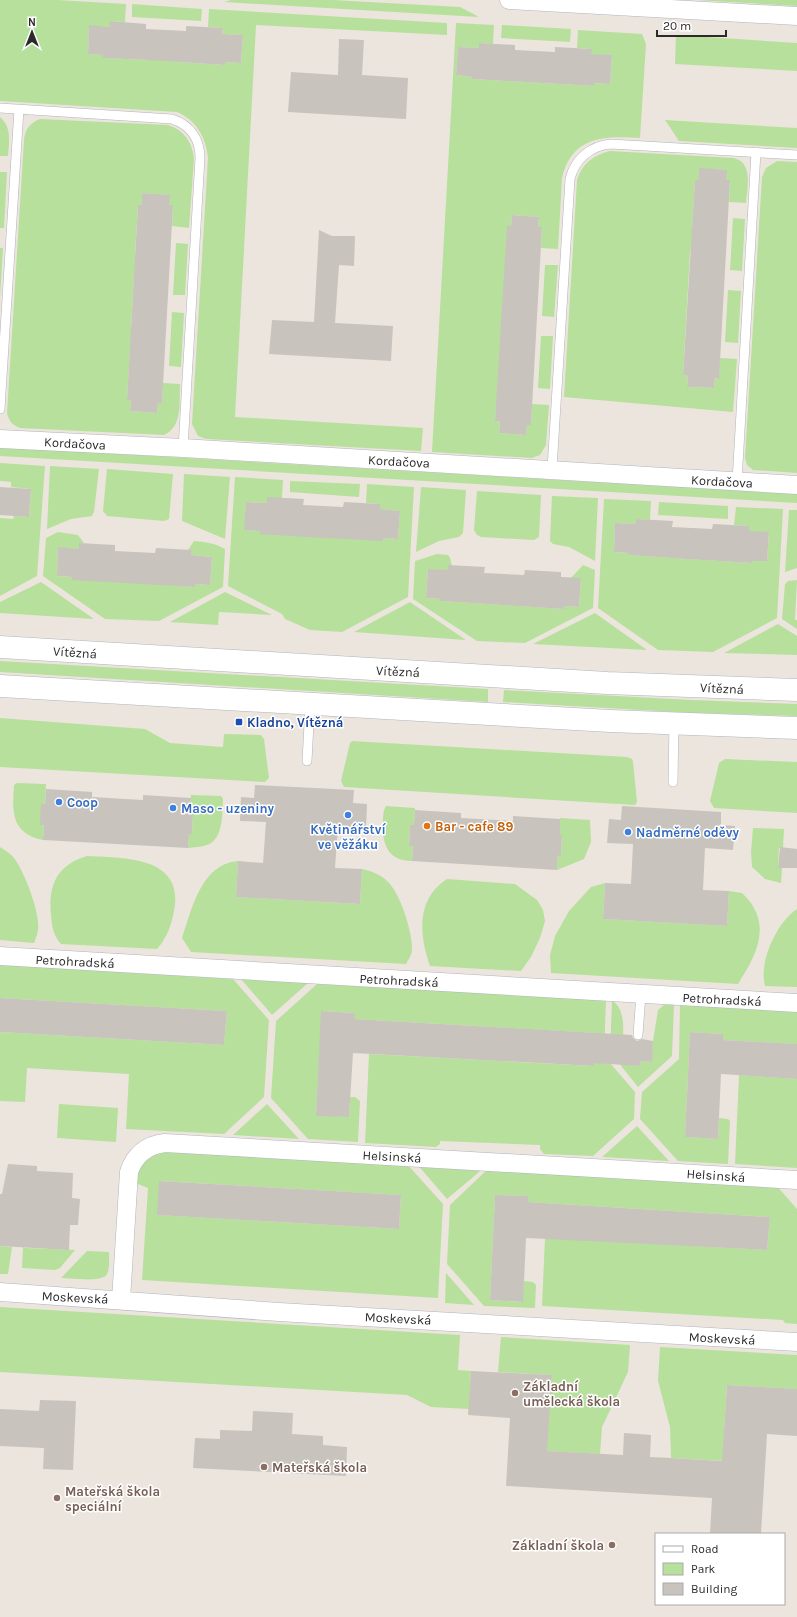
<svg xmlns="http://www.w3.org/2000/svg" width="797" height="1617" viewBox="0 0 797 1617" font-family="Karla,sans-serif">
<rect width="100%" height="100%" fill="#ece5dd"/>
<path fill="#b7e09c" fill-rule="evenodd" d="M 0,0 L 57,0 L 126,4 L 125,22 L 110,21 L 110,27 L 89,26 L 88,54 L 103,55 L 103,58 L 149,60 L 149,58 L 179,62 L 225,65 L 225,62 L 241,63 L 243,35 L 222,34 L 223,28 L 208,27 L 209,9 L 447,23 L 447,35 L 256,25 L 235,417 L 423,428 L 421,451 L 206,439 L 198,436 L 192,424 L 208,158 C 206,137 196,120 177,112 L 0,101 Z
M 231,0 L 333,0 L 460,7 L 479,17 L 224,2 Z
M 696,0 L 797,0 L 797,6 Z
M 132,4 L 202,9 L 201,21 L 132,17 Z
M 456,23 L 494,25 L 493,44 L 479,43 L 479,48 L 458,47 L 456,75 L 472,77 L 472,79 L 594,86 L 594,83 L 610,84 L 612,56 L 591,54 L 591,49 L 577,48 L 578,30 L 642,34 L 646,44 L 640,138 C 604,136 572,136 562,178 L 558,249 L 541,248 L 542,227 L 538,227 L 539,217 L 512,215 L 495,421 L 500,422 L 499,433 L 526,435 L 527,425 L 531,425 L 532,404 L 549,405 L 546,445 L 540,455 L 532,458 L 432,452 Z
M 502,25 L 571,29 L 570,42 L 501,38 Z
M 676,35 L 797,43 L 797,71 L 675,64 Z
M 0,117 C 12,127 9,142 8,156 L 0,156 Z
M 40,119 L 168,125 C 184,130 192,142 194,158 L 189,228 L 172,226 L 173,205 L 169,205 L 169,195 L 142,193 L 142,205 L 138,205 L 135,255 L 139,256 L 138,277 L 134,277 L 131,327 L 134,349 L 130,349 L 127,400 L 131,400 L 130,411 L 157,413 L 158,403 L 162,403 L 163,383 L 180,384 C 179,402 183,427 164,435 L 20,428 C 12,425 9,421 7,413 L 24,140 C 25,129 30,123 40,119 Z
M 665,120 L 797,128 L 797,148 L 679,141 Z
M 610,151 L 733,158 C 754,162 747,188 746,203 L 729,202 L 730,181 L 726,180 L 726,170 L 700,169 L 699,180 L 695,180 L 692,230 L 696,231 L 690,252 L 683,375 L 688,376 L 687,387 L 714,388 L 715,378 L 718,379 L 720,358 L 737,359 L 733,412 L 564,397 L 577,180 C 582,164 593,155 610,151 Z
M 777,161 L 797,162 L 797,473 L 753,470 L 747,465 L 745,458 L 762,177 L 766,168 Z
M 0,172 L 7,172 L 4,228 L 0,228 Z
M 733,218 L 745,219 L 742,271 L 730,270 Z
M 176,243 L 188,244 L 185,295 L 173,295 Z
M 0,248 L 3,248 L 0,298 Z
M 545,265 L 558,265 L 554,317 L 542,316 Z
M 728,290 L 741,291 L 738,343 L 725,342 Z
M 172,312 L 184,313 L 181,367 L 169,366 Z
M 541,336 L 553,336 L 550,389 L 538,388 Z
M 0,447 L 797,494 L 797,503 L 0,456 Z
M 0,463 L 45,466 L 37,576 L 0,596 L 0,518 L 13,519 L 14,516 L 29,517 L 31,489 L 11,487 L 11,482 L 0,481 Z
M 50,466 L 99,469 L 94,512 L 92,516 L 71,519 L 47,529 Z
M 107,469 L 173,474 L 169,519 L 164,521 L 107,516 L 103,511 Z
M 184,474 L 230,477 L 225,539 L 182,521 Z
M 235,477 L 283,480 L 282,498 L 267,498 L 267,503 L 246,502 L 245,530 L 383,538 L 398,539 L 400,511 L 380,509 L 380,504 L 366,503 L 367,484 L 414,487 L 408,597 L 342,632 L 310,630 L 285,619 L 282,614 L 228,586 Z
M 290,481 L 360,484 L 359,497 L 290,492 Z
M 421,487 L 466,490 L 463,533 L 459,537 L 439,541 L 416,552 Z
M 477,491 L 541,495 L 539,537 L 534,540 L 481,537 L 477,535 L 474,530 Z
M 552,496 L 598,498 L 595,561 L 569,547 L 553,544 L 550,541 Z
M 604,499 L 651,501 L 650,520 L 636,519 L 636,524 L 615,523 L 614,552 L 629,553 L 629,555 L 751,563 L 752,561 L 767,561 L 769,533 L 749,531 L 749,526 L 734,525 L 736,507 L 783,509 L 777,618 L 713,652 L 658,650 L 598,608 Z
M 659,502 L 728,506 L 728,519 L 658,515 Z
M 789,510 L 797,510 L 797,568 L 785,572 Z
M 58,532 L 78,535 L 84,543 L 79,543 L 79,549 L 58,548 L 57,576 L 194,587 L 195,584 L 210,585 L 212,557 L 191,555 L 192,550 L 188,550 L 194,541 C 206,542 214,543 225,549 L 223,587 L 159,621 L 105,619 L 43,576 L 46,538 Z
M 437,554 L 448,555 L 450,558 L 452,566 L 448,571 L 428,569 L 426,598 L 441,599 L 442,601 L 564,609 L 564,606 L 579,607 L 581,578 L 571,578 L 583,565 L 595,570 L 593,608 L 525,643 L 477,641 L 413,599 L 415,561 Z
M 797,580 L 795,620 L 797,620 L 797,629 L 782,619 L 785,584 L 788,581 Z
M 41,582 L 94,619 L 0,613 L 0,602 Z
M 225,592 L 272,615 L 219,612 L 218,625 L 170,622 Z
M 410,602 L 466,640 L 354,632 Z
M 595,613 L 647,650 L 533,644 Z
M 778,624 L 797,636 L 797,655 L 724,653 Z
M 0,661 L 488,689 L 488,702 L 0,672 Z
M 504,690 L 692,700 L 797,704 L 797,716 L 692,713 L 503,702 Z
M 0,718 L 145,729 L 170,743 L 223,747 L 224,734 L 261,735 L 264,739 L 269,778 L 265,782 L 0,767 Z
M 352,741 L 627,757 L 632,759 L 633,762 L 637,802 L 635,805 L 344,787 L 341,781 L 350,743 Z
M 725,759 L 797,762 L 797,813 L 714,808 L 710,801 L 719,763 Z
M 17,783 L 46,784 L 45,804 L 42,803 L 44,825 L 43,840 C 11,833 12,812 14,785 Z
M 191,795 L 221,796 L 223,799 C 222,813 224,839 207,845 C 201,847 194,847 188,848 L 189,834 L 192,833 L 193,813 L 190,813 Z
M 386,806 L 415,808 L 414,825 L 410,825 L 409,846 L 413,846 L 412,861 C 387,861 382,843 383,822 C 383,817 383,811 386,806 Z
M 560,818 L 590,820 L 591,842 L 584,859 L 557,870 L 558,855 L 561,855 L 562,835 L 559,835 Z
M 753,828 L 784,829 L 783,848 L 779,848 L 778,868 L 782,868 L 781,883 L 765,879 L 752,867 L 751,852 Z
M 0,847 C 5,850 11,854 14,858 C 24,871 37,906 38,922 C 39,929 37,936 34,943 L 0,940 Z
M 87,856 C 124,858 185,856 174,911 C 171,926 167,938 157,949 L 61,944 C 53,935 52,927 51,915 C 48,885 57,865 87,856 Z
M 238,861 L 236,897 L 360,904 L 362,869 C 371,871 380,874 387,881 C 400,892 413,933 412,950 C 412,955 408,960 406,964 L 191,952 L 182,938 C 192,909 201,864 238,861 Z
M 447,879 L 515,884 L 537,900 L 543,910 L 545,921 L 540,938 L 531,957 L 521,971 L 430,966 C 419,935 416,899 447,879 Z
M 605,883 L 603,919 L 727,926 L 729,891 L 742,893 C 773,922 758,953 738,984 L 551,973 L 550,955 L 555,936 L 569,911 L 591,887 Z
M 797,909 L 797,987 L 765,986 C 764,981 763,975 764,970 C 765,950 780,920 797,909 Z
M 0,965 L 233,979 L 269,1020 L 264,1097 L 224,1134 L 126,1129 L 129,1074 L 27,1068 L 25,1102 L 0,1101 L 0,1032 L 224,1045 L 227,1011 L 0,998 Z
M 241,979 L 308,983 L 272,1015 Z
M 317,984 L 606,1000 L 604,1056 L 635,1092 L 634,1119 L 593,1156 L 544,1154 L 540,1149 L 540,1145 L 440,1141 L 440,1144 L 436,1147 L 365,1143 L 369,1054 L 593,1066 L 595,1033 L 354,1019 L 354,1013 L 322,1011 L 316,1115 L 349,1117 L 350,1097 L 355,1097 L 360,1101 L 358,1142 L 308,1139 L 271,1098 L 276,1021 Z
M 612,1001 C 630,1010 621,1047 621,1064 L 640,1066 L 641,1061 L 651,1062 L 653,1041 L 658,1010 L 664,1005 L 674,1005 L 672,1056 L 638,1087 L 610,1052 Z
M 680,1005 L 797,1012 L 797,1044 L 723,1040 L 723,1034 L 690,1032 L 685,1137 L 718,1139 L 719,1118 L 728,1119 L 730,1121 L 728,1164 L 678,1161 L 640,1119 L 642,1092 L 679,1059 Z
M 739,1075 L 797,1079 L 797,1168 L 735,1164 Z
M 59,1104 L 118,1108 L 116,1142 L 57,1138 Z
M 267,1104 L 299,1139 L 233,1135 Z
M 637,1126 L 669,1161 L 602,1157 Z
M 158,1150 L 406,1163 L 443,1204 L 438,1298 L 142,1280 L 148,1188 L 133,1182 L 137,1168 ZM 160,1181 L 401,1195 L 399,1229 L 158,1215 Z
M 416,1163 L 485,1167 L 447,1199 Z
M 490,1167 L 775,1184 L 797,1209 L 797,1324 L 785,1323 L 783,1320 L 542,1306 L 545,1238 L 767,1250 L 770,1217 L 528,1202 L 529,1196 L 495,1195 L 490,1300 L 522,1302 L 524,1281 L 533,1282 L 536,1285 L 535,1308 L 484,1306 L 447,1264 L 450,1205 Z
M 0,1246 L 12,1247 L 8,1274 L 0,1274 Z
M 23,1247 L 26,1248 L 75,1250 L 60,1268 L 55,1270 L 22,1268 Z
M 87,1251 L 109,1252 C 109,1259 110,1268 107,1274 C 103,1283 71,1278 61,1278 Z
M 446,1273 L 474,1305 L 445,1303 Z
M 0,1307 L 460,1335 L 458,1370 L 471,1371 L 469,1409 L 431,1407 L 407,1395 L 0,1372 Z
M 501,1337 L 630,1345 L 628,1372 L 602,1427 L 600,1454 L 546,1451 L 552,1375 L 498,1372 Z
M 660,1347 L 797,1355 L 797,1389 L 727,1385 L 724,1431 L 726,1461 L 671,1458 L 670,1427 L 658,1381 Z"/>
<path fill="#c8c3bc" d="M 110,21 L 146,24 L 146,29 L 186,31 L 186,26 L 223,28 L 222,34 L 243,35 L 241,63 L 225,62 L 225,65 L 149,60 L 103,58 L 103,55 L 88,54 L 89,25 L 110,27 Z
M 339,39 L 364,40 L 362,75 L 408,78 L 406,119 L 288,112 L 291,72 L 338,75 Z
M 479,43 L 515,45 L 515,50 L 555,52 L 555,47 L 592,49 L 591,54 L 612,55 L 610,84 L 594,83 L 594,86 L 472,79 L 472,77 L 456,75 L 458,47 L 479,48 Z
M 699,168 L 727,170 L 726,180 L 730,180 L 719,379 L 715,378 L 714,388 L 687,387 L 688,376 L 683,375 L 695,180 L 699,180 Z
M 142,193 L 170,195 L 169,205 L 173,205 L 162,403 L 158,403 L 157,413 L 130,411 L 131,400 L 127,400 L 138,205 L 142,205 Z
M 512,215 L 539,217 L 538,227 L 542,227 L 531,425 L 527,425 L 526,435 L 499,433 L 500,422 L 495,421 L 507,226 L 511,226 Z
M 319,230 L 332,236 L 355,236 L 354,266 L 339,265 L 335,323 L 393,326 L 391,361 L 269,354 L 272,320 L 314,322 Z
M 0,487 L 31,489 L 29,517 L 0,515 Z
M 267,497 L 304,499 L 303,505 L 343,507 L 344,502 L 380,504 L 380,509 L 400,511 L 398,539 L 383,538 L 383,541 L 306,537 L 260,534 L 260,531 L 244,530 L 246,502 L 267,503 Z
M 636,519 L 673,521 L 672,527 L 712,529 L 713,524 L 749,526 L 749,531 L 769,532 L 767,561 L 752,561 L 752,563 L 687,559 L 629,555 L 629,553 L 614,552 L 615,523 L 636,524 Z
M 79,543 L 115,545 L 115,551 L 155,553 L 156,548 L 192,550 L 191,555 L 212,557 L 210,585 L 195,584 L 195,587 L 72,580 L 72,577 L 57,576 L 58,547 L 79,549 Z
M 448,565 L 485,567 L 484,573 L 524,575 L 525,570 L 561,572 L 561,577 L 581,578 L 579,607 L 564,606 L 564,609 L 517,606 L 441,601 L 441,599 L 426,598 L 428,569 L 448,570 Z
M 255,785 L 354,790 L 353,803 L 367,804 L 366,828 L 338,826 L 335,868 L 362,869 L 360,904 L 236,897 L 238,861 L 263,863 L 266,822 L 240,821 L 241,797 L 254,798 Z
M 46,789 L 92,792 L 92,797 L 143,800 L 143,795 L 191,798 L 190,813 L 193,813 L 192,834 L 189,834 L 188,848 L 43,840 L 44,825 L 40,825 L 41,803 L 45,804 Z
M 622,806 L 721,812 L 721,825 L 735,826 L 733,850 L 705,848 L 703,890 L 729,891 L 727,926 L 603,919 L 605,883 L 631,884 L 633,844 L 607,843 L 609,819 L 621,820 Z
M 415,810 L 461,813 L 461,818 L 513,821 L 513,816 L 560,819 L 560,835 L 562,835 L 561,856 L 558,855 L 557,870 L 412,861 L 413,846 L 409,846 L 410,825 L 414,825 Z
M 780,847 L 797,849 L 797,868 L 778,868 Z
M 0,998 L 227,1011 L 224,1045 L 0,1032 Z
M 321,1011 L 355,1013 L 354,1019 L 632,1035 L 633,1038 L 637,1041 L 642,1039 L 653,1041 L 652,1062 L 641,1061 L 640,1066 L 594,1063 L 594,1066 L 353,1053 L 349,1117 L 316,1116 Z
M 690,1032 L 723,1034 L 723,1040 L 797,1044 L 797,1079 L 721,1074 L 718,1139 L 685,1137 Z
M 8,1164 L 37,1166 L 37,1171 L 73,1173 L 72,1198 L 80,1199 L 78,1225 L 70,1225 L 69,1250 L 0,1246 L 0,1194 L 2,1194 Z
M 159,1181 L 401,1195 L 399,1229 L 157,1215 Z
M 495,1195 L 529,1196 L 528,1202 L 770,1217 L 767,1250 L 526,1238 L 523,1302 L 490,1300 Z
M 471,1371 L 552,1375 L 547,1451 L 623,1455 L 624,1433 L 651,1435 L 650,1457 L 671,1458 L 722,1461 L 727,1385 L 797,1389 L 797,1436 L 767,1434 L 761,1534 L 710,1534 L 712,1498 L 506,1486 L 510,1418 L 468,1415 Z
M 40,1400 L 76,1401 L 73,1470 L 43,1469 L 44,1448 L 0,1446 L 0,1409 L 39,1411 Z
M 253,1411 L 293,1413 L 292,1434 L 323,1436 L 323,1445 L 347,1447 L 346,1476 L 193,1468 L 195,1438 L 220,1439 L 220,1430 L 252,1431 Z"/>
<g fill="none" stroke-linecap="round" stroke-linejoin="round">
<defs>
<path id="service" d="M 0,108 L 172,119 C 190,125 200,139 200,158 L 183,448
M 0,409 L 19,109
M 552,469 L 570,179 C 575,159 590,146 611,144 L 797,155
M 737,482 L 756,152
M 307,761 L 310,705
M 673,782 L 674,723
M 638,1035 L 641,994"/>
<path id="minor" d="M 509,0 L 797,16
M 0,439 L 183,448 L 797,485
M 0,956 L 797,1003
M 0,1292 L 279,1312 L 797,1342
M 121,1300 L 129,1172 C 135,1154 147,1145 165,1143 L 797,1180"/>
<path id="secondary" d="M 0,647 L 607,683 L 797,690
M 0,686 L 610,721 L 797,728"/>
</defs>
<use href="#service" stroke="#b1b4be" stroke-width="10"/>
<use href="#minor" stroke="#b1b4be" stroke-width="19"/>
<use href="#secondary" stroke="#b1b4be" stroke-width="23"/>
<use href="#service" stroke="#fff" stroke-width="9"/>
<use href="#minor" stroke="#fff" stroke-width="18"/>
<use href="#secondary" stroke="#fff" stroke-width="22"/>
</g>
<rect fill="#1a4fb4" stroke="#fff" stroke-width="1.5" x="235" y="718" width="8" height="8" rx="2"/>
<g fill="#3f7fe0" stroke="#fff" stroke-width="1.5">
<circle cx="59" cy="802" r="4"/>
<circle cx="173" cy="808" r="4"/>
<circle cx="348" cy="815" r="4"/>
<circle cx="628" cy="832" r="4"/>
</g>
<circle fill="#e8710a" stroke="#fff" stroke-width="1.5" cx="427" cy="826" r="4"/>
<g fill="#8d6e63" stroke="#fff" stroke-width="1.5">
<circle cx="515" cy="1393" r="4"/>
<circle cx="264" cy="1467" r="4"/>
<circle cx="57" cy="1498" r="4"/>
<circle cx="612" cy="1545" r="4"/>
</g>
<g text-anchor="middle" stroke-width="3" stroke-linejoin="round" paint-order="stroke">
<g font-size="13" fill="#2b2b2b" stroke="#fff">
<text transform="translate(75 443) rotate(3)" y="5">Kordačova</text>
<text transform="translate(399 461) rotate(3)" y="5">Kordačova</text>
<text transform="translate(722 481) rotate(3)" y="5">Kordačova</text>
<text transform="translate(75 652) rotate(4)" y="5">Vítězná</text>
<text transform="translate(398 671) rotate(3)" y="5">Vítězná</text>
<text transform="translate(722 688) rotate(3)" y="5">Vítězná</text>
<text transform="translate(75 961) rotate(3)" y="5">Petrohradská</text>
<text transform="translate(399 980) rotate(3)" y="5">Petrohradská</text>
<text transform="translate(722 999) rotate(3)" y="5">Petrohradská</text>
<text transform="translate(392 1156) rotate(3)" y="5">Helsinská</text>
<text transform="translate(716 1175) rotate(4)" y="5">Helsinská</text>
<text transform="translate(75 1297) rotate(3)" y="5">Moskevská</text>
<text transform="translate(398 1318) rotate(3)" y="5">Moskevská</text>
<text transform="translate(722 1338) rotate(3)" y="5">Moskevská</text>
</g>
<g font-size="13" font-weight="bold" fill="#164399" stroke="#fff" text-anchor="start">
<text x="247" y="727">Kladno, Vítězná</text>
</g>
<g font-size="13" font-weight="bold" fill="#366cbe" stroke="#fff" text-anchor="start">
<text x="67" y="807">Coop</text>
<text x="181" y="813">Maso - uzeniny</text>
<text x="348" y="834" text-anchor="middle">Květinářství<tspan x="348" dy="15">ve věžáku</tspan></text>
<text x="636" y="837">Nadměrné oděvy</text>
</g>
<g font-size="13" font-weight="bold" fill="#c56008" stroke="#fff" text-anchor="start">
<text x="435" y="831">Bar - cafe 89</text>
</g>
<g font-size="13" font-weight="bold" fill="#785e54" stroke="#fff" text-anchor="start">
<text x="523" y="1391">Základní<tspan x="523" dy="15">umělecká škola</tspan></text>
<text x="272" y="1472">Mateřská škola</text>
<text x="65" y="1496">Mateřská škola<tspan x="65" dy="15">speciální</tspan></text>
<text x="604" y="1550" text-anchor="end">Základní škola</text>
</g>
</g>
<rect x="655" y="1533" width="130" height="72" fill="#ffffff" stroke="#aaaaaa"/>
<rect x="663" y="1546" width="20" height="6" fill="#ffffff" stroke="#aaaaaa"/>
<text x="691" y="1553" font-size="12" fill="#2b2b2b">Road</text>
<rect x="663" y="1563" width="20" height="12" fill="#b7e09c" stroke="#aaaaaa"/>
<text x="691" y="1573" font-size="12" fill="#2b2b2b">Park</text>
<rect x="663" y="1583" width="20" height="12" fill="#c8c3bc" stroke="#aaaaaa"/>
<text x="691" y="1593" font-size="12" fill="#2b2b2b">Building</text>
<g transform="translate(32 32)" stroke="#ffffff" stroke-width="3" paint-order="stroke">
<path d="M0-3L7 15L0 10L-7 15Z" fill="#2b2b2b"/>
<text y="-6" font-size="11" font-weight="bold" text-anchor="middle" fill="#2b2b2b">N</text>
</g>
<path d="M657 30v6h69v-6" fill="none" stroke="#2b2b2b" stroke-width="2"/>
<text x="663" y="30" font-size="12" fill="#2b2b2b" stroke="#ffffff" stroke-width="3" paint-order="stroke">20 m</text>
</svg>
